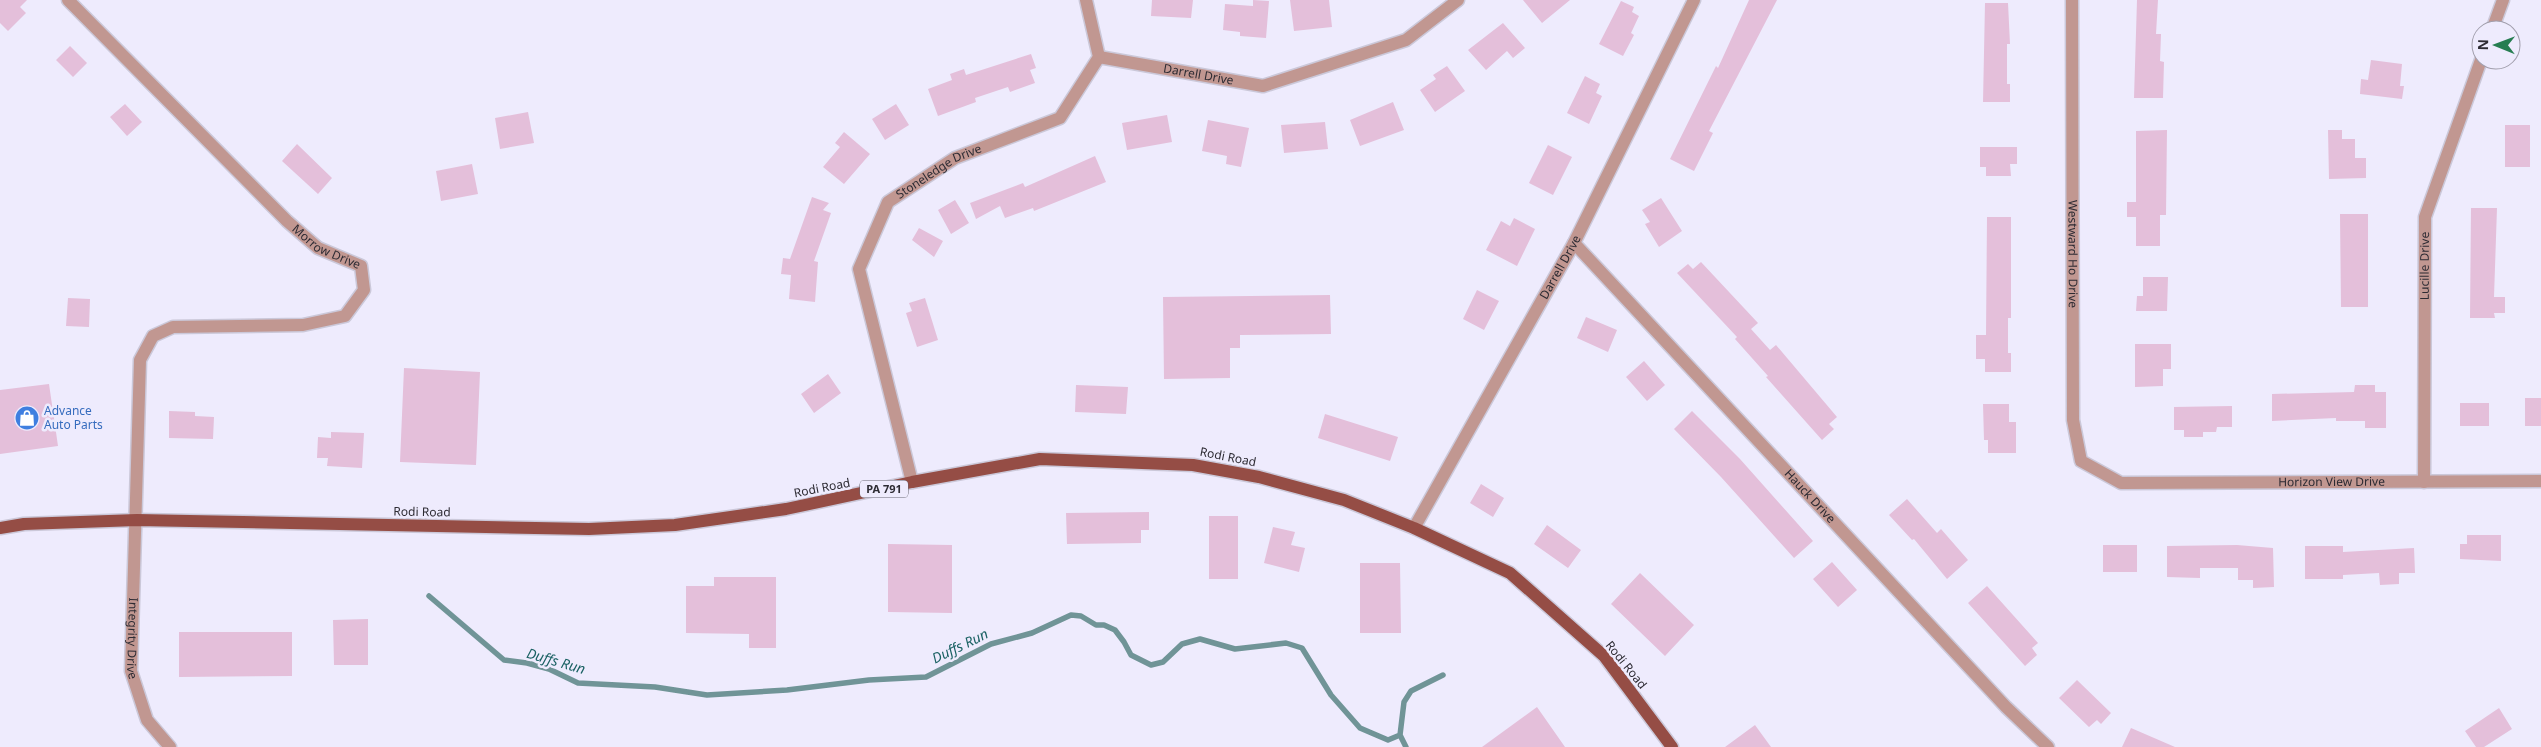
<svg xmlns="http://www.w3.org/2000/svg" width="2541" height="747" viewBox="0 0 2541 747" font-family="'Noto Sans',sans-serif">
<rect width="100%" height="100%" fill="#eeebfd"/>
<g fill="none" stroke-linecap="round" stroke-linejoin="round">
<path stroke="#709497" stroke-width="5.5" d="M 429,596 L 504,660 L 527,663 L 549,669 L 578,683 L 655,687 L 707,695 L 787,690 L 869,680 L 926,677 L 991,644 L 1032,633 L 1071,615 L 1081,616 L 1096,625 L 1104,625 L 1115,630 L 1124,642 L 1131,655 L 1151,665 L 1163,662 L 1182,644 L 1200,639 L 1235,649 L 1286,643 L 1302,648 L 1331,695 L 1360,728 L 1388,740 L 1400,735 L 1404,702 L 1411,691 L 1443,675
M 1400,735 L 1406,747"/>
</g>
<path fill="#e4bfda" d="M 0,0 L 27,0 L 20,7 L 26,13 L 8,31 L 0,23 Z
M 1152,0 L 1193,0 L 1191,18 L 1151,16 Z
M 1253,0 L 1269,1 L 1266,38 L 1240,36 L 1240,32 L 1223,30 L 1225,4 L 1253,6 Z
M 1290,0 L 1329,0 L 1332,27 L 1294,31 Z
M 1523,0 L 1570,0 L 1542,23 Z
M 1749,0 L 1777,0 L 1709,131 L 1713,133 L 1694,171 L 1670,159 L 1716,66 L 1718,68 Z
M 2137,0 L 2158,0 L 2156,34 L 2161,34 L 2160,61 L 2164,62 L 2163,98 L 2134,98 Z
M 1621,1 L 1634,7 L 1632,12 L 1639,16 L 1631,33 L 1634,35 L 1623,56 L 1599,44 Z
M 1985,3 L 2008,3 L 2010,44 L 2007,44 L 2007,84 L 2010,84 L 2010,102 L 1983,102 Z
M 1503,23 L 1525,48 L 1513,58 L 1507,51 L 1486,70 L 1468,50 Z
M 70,46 L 87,63 L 73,77 L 56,60 Z
M 1031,54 L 1036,68 L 1030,70 L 1035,83 L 1010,92 L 1008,87 L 975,98 L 976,102 L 938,116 L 928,89 L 952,80 L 950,74 L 964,69 L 966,75 Z
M 2371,60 L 2402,64 L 2400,86 L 2404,86 L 2402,99 L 2360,94 L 2361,79 L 2368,80 Z
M 1447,66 L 1465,91 L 1435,112 L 1420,90 L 1436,79 L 1433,75 Z
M 1585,76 L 1600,84 L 1596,93 L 1602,96 L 1589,124 L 1567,113 Z
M 1393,102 L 1404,130 L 1360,146 L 1350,120 Z
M 125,104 L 142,122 L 127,136 L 110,117 Z
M 896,104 L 909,125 L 885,140 L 872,119 Z
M 528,112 L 534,143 L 500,149 L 495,118 Z
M 1167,115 L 1172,142 L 1127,150 L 1122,123 Z
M 1208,120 L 1249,128 L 1241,167 L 1226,164 L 1227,156 L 1202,151 Z
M 1325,122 L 1328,149 L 1284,153 L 1281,125 Z
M 2505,125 L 2530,125 L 2530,167 L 2505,167 Z
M 2167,130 L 2166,215 L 2160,215 L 2160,246 L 2136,246 L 2136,217 L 2127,217 L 2127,202 L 2136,202 L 2136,131 Z
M 2328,130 L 2342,130 L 2342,139 L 2355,139 L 2355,158 L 2366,158 L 2366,178 L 2329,179 Z
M 844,132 L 870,154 L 844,184 L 823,167 L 840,147 L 835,143 Z
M 297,144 L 332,178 L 318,194 L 282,161 Z
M 1548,145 L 1572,157 L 1553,195 L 1529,183 Z
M 1980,147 L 2017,147 L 2017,164 L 2010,164 L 2011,176 L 1986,176 L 1986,167 L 1980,167 Z
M 1095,156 L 1106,182 L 1034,211 L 1033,208 L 1005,218 L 1000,206 L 976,219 L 970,203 L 1023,183 L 1025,187 Z
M 472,164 L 478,194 L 441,201 L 436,171 Z
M 812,197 L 829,203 L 823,210 L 831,213 L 814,261 L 818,262 L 815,302 L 789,299 L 791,275 L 781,274 L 783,258 L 790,259 Z
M 1661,198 L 1682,231 L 1659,247 L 1645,224 L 1650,222 L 1642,210 Z
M 955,200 L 969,223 L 951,234 L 938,210 Z
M 2471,208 L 2497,208 L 2494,297 L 2505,297 L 2505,313 L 2494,313 L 2495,318 L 2470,318 Z
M 2340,214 L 2368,214 L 2368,307 L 2341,307 Z
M 1987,217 L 2011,217 L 2011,318 L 2008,318 L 2008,353 L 2011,353 L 2011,372 L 1985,372 L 1985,359 L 1976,359 L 1976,335 L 1986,335 Z
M 1514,218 L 1535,229 L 1517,266 L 1486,250 L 1501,221 L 1510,226 Z
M 919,228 L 943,241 L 934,257 L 912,240 Z
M 1701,262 L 1758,323 L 1751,329 L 1770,350 L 1776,345 L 1837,417 L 1829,424 L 1834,429 L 1822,440 L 1766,377 L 1768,376 L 1735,339 L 1737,337 L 1677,273 L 1688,264 L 1693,269 Z
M 2143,277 L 2168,277 L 2167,311 L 2136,311 L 2137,296 L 2143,296 Z
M 1477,290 L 1499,301 L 1484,330 L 1463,319 Z
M 1330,295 L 1331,334 L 1240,335 L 1240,348 L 1230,348 L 1230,378 L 1164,379 L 1163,297 Z
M 68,298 L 90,299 L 89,327 L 66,326 Z
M 925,298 L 938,340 L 917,347 L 906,313 L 912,311 L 909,303 Z
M 1586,317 L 1617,330 L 1608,352 L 1577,338 Z
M 2135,344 L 2171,344 L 2171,369 L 2163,369 L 2163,386 L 2135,387 Z
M 1644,361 L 1665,385 L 1647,401 L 1626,377 Z
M 404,368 L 480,372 L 476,465 L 400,462 Z
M 828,374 L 841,393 L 814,413 L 801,394 Z
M 49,384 L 58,446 L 0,454 L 0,390 Z
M 1076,385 L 1128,387 L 1126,414 L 1075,412 Z
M 2355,385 L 2375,385 L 2375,392 L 2386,392 L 2386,428 L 2365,428 L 2365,421 L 2336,421 L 2336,418 L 2272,421 L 2272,394 L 2354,392 Z
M 2525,398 L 2541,398 L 2541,426 L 2525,426 Z
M 2460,403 L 2489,403 L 2489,426 L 2460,426 Z
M 1983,404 L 2009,404 L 2009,422 L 2016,422 L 2016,453 L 1988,453 L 1988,440 L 1984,440 Z
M 2232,406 L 2232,427 L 2217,427 L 2216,432 L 2203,432 L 2203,437 L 2184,437 L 2184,430 L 2174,430 L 2174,407 Z
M 169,411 L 195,412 L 195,416 L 214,417 L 213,439 L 169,438 Z
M 1692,411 L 1740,459 L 1813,541 L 1794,558 L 1721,477 L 1674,429 Z
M 1325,414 L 1398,437 L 1390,461 L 1318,438 Z
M 331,432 L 364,433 L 362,468 L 327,466 L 328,458 L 317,458 L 318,437 L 331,438 Z
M 1481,484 L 1504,498 L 1493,517 L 1470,503 Z
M 1907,499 L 1937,533 L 1941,529 L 1968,560 L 1947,579 L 1914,539 L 1912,540 L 1889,515 Z
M 1149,512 L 1149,530 L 1141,530 L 1141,543 L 1067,544 L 1066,513 Z
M 1209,516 L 1238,516 L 1238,579 L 1209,579 Z
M 1547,525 L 1581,550 L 1568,568 L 1534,544 Z
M 1273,527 L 1295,532 L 1291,545 L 1305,548 L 1299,572 L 1264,563 Z
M 2467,535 L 2501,535 L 2501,561 L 2460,559 L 2460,544 L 2467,544 Z
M 888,544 L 952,545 L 952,613 L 888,612 Z
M 2103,545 L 2137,545 L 2137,572 L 2103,572 Z
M 2237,545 L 2273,548 L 2274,587 L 2253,588 L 2253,580 L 2238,580 L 2238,568 L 2200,568 L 2200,578 L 2167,577 L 2167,546 Z
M 2305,546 L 2343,546 L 2343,552 L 2414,548 L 2415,573 L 2399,573 L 2399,584 L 2380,585 L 2379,573 L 2343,575 L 2343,579 L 2305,579 Z
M 1832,562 L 1857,590 L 1838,607 L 1813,579 Z
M 1360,563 L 1400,563 L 1401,633 L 1360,633 Z
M 1640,573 L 1694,625 L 1665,656 L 1611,604 Z
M 714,577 L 776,577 L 776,648 L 749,648 L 749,634 L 686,633 L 686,586 L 714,586 Z
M 1987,586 L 2038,643 L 2032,648 L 2037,655 L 2025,666 L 1968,603 Z
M 368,619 L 368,665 L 334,665 L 333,620 Z
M 179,632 L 292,632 L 292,676 L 179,677 Z
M 2077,680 L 2111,713 L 2101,724 L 2097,720 L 2089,727 L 2059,698 Z
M 1537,707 L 1565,747 L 1482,747 Z
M 2499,708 L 2512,729 L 2484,747 L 2476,747 L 2465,731 Z
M 1755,725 L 1771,747 L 1725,747 Z
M 2131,728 L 2175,747 L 2122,747 Z"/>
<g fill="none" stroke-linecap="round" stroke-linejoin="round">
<defs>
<g id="minor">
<path id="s1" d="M 68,0 L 287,221 L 318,248 L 361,266 L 364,290 L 345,316 L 303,325 L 173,327 L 153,336 L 140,360 L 131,671 L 147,720 L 170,747"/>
<path id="s2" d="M 2072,0 L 2073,420 L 2081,461 L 2121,483 L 2541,481"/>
<path d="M 2492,30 L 2503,0"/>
<path id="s3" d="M 1099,57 L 1263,86 L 1406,40 L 1458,0"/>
<path id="s4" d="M 1574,243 L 2006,707 L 2048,747"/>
<path id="s5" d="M 912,482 L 859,269 L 888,202 L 955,158 L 1060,118 L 1099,57 L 1086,0"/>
<path id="s6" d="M 2424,482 L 2425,217 L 2481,60"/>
<path id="s7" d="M 1414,528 L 1574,243 L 1694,0"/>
</g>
<path id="primary" d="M 0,528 L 24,524 L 137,520 L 589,529 L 675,525 L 786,509 L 912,482 L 1040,459 L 1193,465 L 1259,477 L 1344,500 L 1414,528 L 1510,573 L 1604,656 L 1672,747"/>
</defs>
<use href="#minor" stroke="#cbc8d9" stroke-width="15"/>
<use href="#primary" stroke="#cbc8d9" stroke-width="15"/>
<use href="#minor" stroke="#c19791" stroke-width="12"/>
<use href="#primary" stroke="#954d45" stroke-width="12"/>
</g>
<defs>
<symbol id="shop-disc" viewBox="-11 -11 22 22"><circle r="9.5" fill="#3f7fe0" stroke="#eeebfd"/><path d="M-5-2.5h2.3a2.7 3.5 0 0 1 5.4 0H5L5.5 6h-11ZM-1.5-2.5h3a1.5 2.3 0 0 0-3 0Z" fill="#fff"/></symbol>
</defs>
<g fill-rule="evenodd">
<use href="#shop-disc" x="13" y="404" width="28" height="28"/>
</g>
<g text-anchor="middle" stroke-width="5" stroke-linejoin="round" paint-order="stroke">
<rect fill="#eeebfd" stroke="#676570" stroke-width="1" x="860" y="480.5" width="48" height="17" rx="4"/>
<g font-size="11" font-weight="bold" fill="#2d2b33">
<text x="884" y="493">PA 791</text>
</g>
<g font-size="12" fill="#2d2b33" stroke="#eeebfd">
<text dy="4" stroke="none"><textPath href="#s3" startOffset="101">Darrell Drive</textPath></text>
<text dy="4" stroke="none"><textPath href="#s5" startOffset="352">Stoneledge Drive</textPath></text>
<text dy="4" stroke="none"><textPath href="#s1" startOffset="359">Morrow Drive</textPath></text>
<text dy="4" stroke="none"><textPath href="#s2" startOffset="254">Westward Ho Drive</textPath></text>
<text dy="4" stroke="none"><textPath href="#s6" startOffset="216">Lucille Drive</textPath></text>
<text dy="4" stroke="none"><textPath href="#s7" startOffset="299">Darrell Drive</textPath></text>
<text transform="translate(1228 457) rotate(11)" y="4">Rodi Road</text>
<text dy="4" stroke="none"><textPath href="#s2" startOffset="718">Horizon View Drive</textPath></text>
<text transform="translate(822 488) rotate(-11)" y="4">Rodi Road</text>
<text dy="4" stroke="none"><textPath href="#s4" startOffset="346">Hauck Drive</textPath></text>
<text transform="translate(422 512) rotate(1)" y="4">Rodi Road</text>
<text dy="4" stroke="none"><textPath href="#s1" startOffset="956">Integrity Drive</textPath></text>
<text transform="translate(1626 665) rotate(51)" y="4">Rodi Road</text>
</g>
<g font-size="12" fill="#366cbe" stroke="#eeebfd" text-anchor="start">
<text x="44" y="415">Advance<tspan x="44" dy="14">Auto Parts</tspan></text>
</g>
<g font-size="14" font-style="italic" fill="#1a6163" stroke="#eeebfd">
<text transform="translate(960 646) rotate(-26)" y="5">Duffs Run</text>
<text transform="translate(556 661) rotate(16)" y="5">Duffs Run</text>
</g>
</g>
<g transform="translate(2496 45) rotate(271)"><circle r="24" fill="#eeebfd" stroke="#a19eac"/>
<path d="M0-4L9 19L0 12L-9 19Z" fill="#267d51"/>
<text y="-8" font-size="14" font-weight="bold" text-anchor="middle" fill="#2d2b33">N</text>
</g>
</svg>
